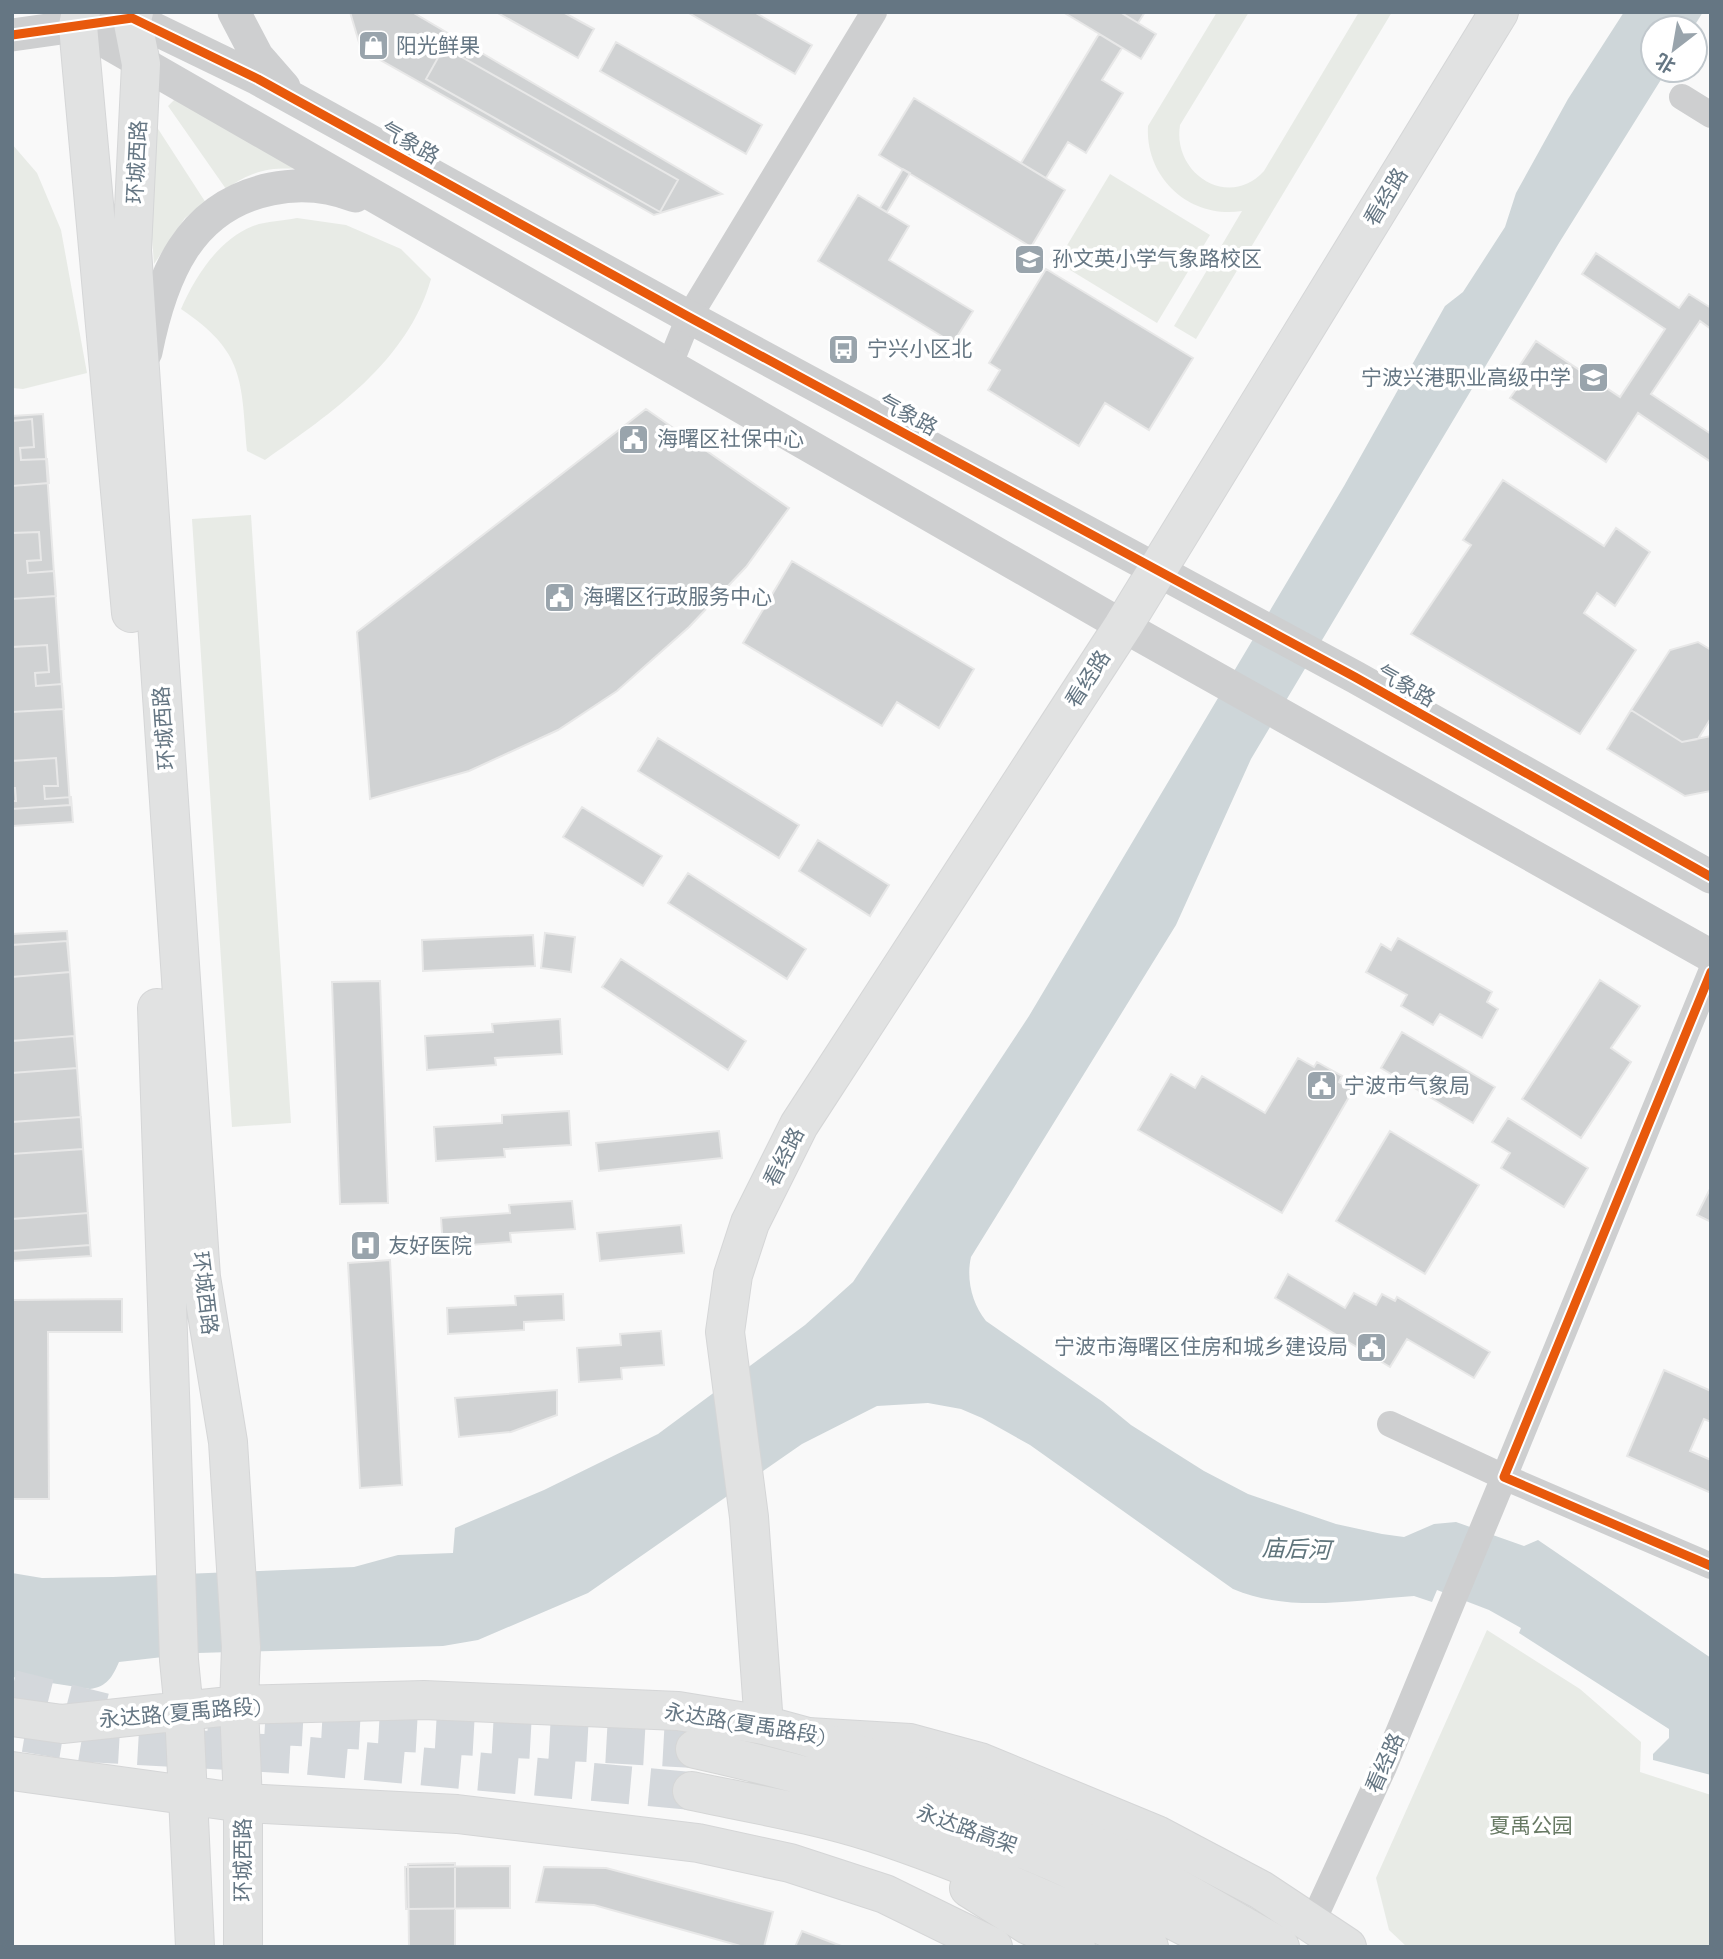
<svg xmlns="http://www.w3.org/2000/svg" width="1723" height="1959" viewBox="0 0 1723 1959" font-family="Quicksand,'Noto Sans SC',sans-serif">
<rect width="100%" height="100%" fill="#f9f9f9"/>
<path fill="#e8ebe6" d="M 1217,12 L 1249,12 L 1180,125 C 1172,174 1229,210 1264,171 L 1359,12 L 1392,12 L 1196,339 L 1174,326 L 1242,211 C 1190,219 1145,178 1148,126 Z
M 175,99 L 314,170 C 276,167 257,167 226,189 L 168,106 Z
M 151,118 L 206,203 L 185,218 L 154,264 L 145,143 Z
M 12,144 L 37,173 L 61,230 L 87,373 L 23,389 L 12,388 Z
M 1110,174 L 1210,235 L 1157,323 L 1057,262 Z
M 297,218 L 346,225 L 401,249 L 431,279 C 408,361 332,413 265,460 L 247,451 C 241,380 245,352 181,309 C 195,277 218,240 253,226 C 266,221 283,221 297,218 Z
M 251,515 L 291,1123 L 232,1127 L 192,519 Z
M 1487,1630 L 1580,1689 L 1641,1742 L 1640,1772 L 1711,1795 L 1711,1947 L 1407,1947 L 1389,1930 L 1376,1878 Z"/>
<path fill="#ced6d9" d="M 1624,12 L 1703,12 L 1693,28 L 1653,28 L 1653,70 L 1667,70 L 1559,243 L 1251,759 L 1176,925 L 971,1257 C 966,1279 972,1304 986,1321 L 1103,1402 L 1131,1425 L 1204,1471 L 1248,1494 L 1336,1524 L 1382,1534 L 1404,1537 L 1434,1524 L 1456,1522 L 1524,1546 L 1538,1540 L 1711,1658 L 1711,1775 L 1653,1760 L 1653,1754 L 1669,1738 L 1669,1729 L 1519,1633 L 1521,1628 L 1489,1610 L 1437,1590 L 1432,1602 L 1414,1596 C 1353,1600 1290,1613 1233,1589 L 1030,1445 L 982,1418 L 961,1409 L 928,1403 L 877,1406 L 802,1444 L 588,1593 L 478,1640 L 443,1646 L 198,1653 L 119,1662 C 113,1676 107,1687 90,1689 L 12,1677 L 12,1573 L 42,1578 L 113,1577 L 354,1567 L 398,1555 L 453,1553 L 455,1528 L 544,1490 L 658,1434 L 805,1325 L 853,1282 L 1029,1016 L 1344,486 L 1445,306 L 1463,292 L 1505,227 L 1516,193 L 1568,99 Z"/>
<path fill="#d0d2d3" stroke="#e8e8e8" stroke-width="2" d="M 350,12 L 412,12 L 722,194 L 654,215 L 361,49 Z
M 496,12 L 563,12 L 594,29 L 578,58 Z
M 687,12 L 754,12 L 812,45 L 795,74 Z
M 1063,12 L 1120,12 L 1156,34 L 1141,59 Z
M 1120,12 L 1145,12 L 1138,23 Z
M 1099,34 L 1122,48 L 1102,80 L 1123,93 L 1086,153 L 1068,142 L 1046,178 L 1021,163 Z
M 616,42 L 762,125 L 746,154 L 600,71 Z
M 444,47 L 678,180 L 660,212 L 426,79 Z
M 914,98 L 1065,190 L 1031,247 L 879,155 Z
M 903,169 L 910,173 L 887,212 L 880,208 Z
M 858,195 L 909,226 L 889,260 L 973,311 L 953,343 L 818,261 Z
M 1596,253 L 1679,308 L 1689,294 L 1711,308 L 1711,329 L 1700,321 L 1651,394 L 1711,434 L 1711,462 L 1638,413 L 1606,462 L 1510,398 L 1525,377 L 1516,371 L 1536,341 L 1620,397 L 1665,329 L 1582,274 Z
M 1046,269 L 1193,358 L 1149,430 L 1105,403 L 1079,446 L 988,390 L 1000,370 L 989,363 Z
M 646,409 L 789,508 L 746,567 L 689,627 L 617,691 L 558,730 L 469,771 L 370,799 L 357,632 Z
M 43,414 L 70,805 L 12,809 L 12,416 Z
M 32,419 L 34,447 L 20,448 L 21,460 L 47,459 L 49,483 L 12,486 L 12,421 Z
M 1503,480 L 1604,546 L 1616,528 L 1650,552 L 1615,606 L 1597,593 L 1584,613 L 1636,650 L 1580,734 L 1411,634 L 1471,545 L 1463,540 Z
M 39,532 L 41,560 L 27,561 L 28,573 L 54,571 L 56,596 L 12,599 L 12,533 Z
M 792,561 L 974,669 L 939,728 L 897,702 L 882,726 L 743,643 Z
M 1698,642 L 1711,650 L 1711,718 L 1698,739 L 1682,742 L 1631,710 L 1670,650 Z
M 47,645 L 49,672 L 35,673 L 36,686 L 62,684 L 64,709 L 12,712 L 12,647 Z
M 1631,710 L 1682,742 L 1711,736 L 1711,791 L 1685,796 L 1607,749 Z
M 658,738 L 799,825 L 779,858 L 638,771 Z
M 56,758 L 58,786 L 44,786 L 45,799 L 71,797 L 73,822 L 12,826 L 12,801 L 16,801 L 15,788 L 12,788 L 12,761 Z
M 582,807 L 662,856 L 643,886 L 563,837 Z
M 818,840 L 889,885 L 870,916 L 799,871 Z
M 688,873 L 806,949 L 787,979 L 668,903 Z
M 67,931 L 91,1256 L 12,1261 L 12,934 Z
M 545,933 L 575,937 L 571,972 L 541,968 Z
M 533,935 L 535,966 L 423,971 L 422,940 Z
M 1398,938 L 1492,992 L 1487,1002 L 1498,1009 L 1482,1038 L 1440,1014 L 1433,1025 L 1401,1006 L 1407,995 L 1366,972 L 1381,944 L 1391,950 Z
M 67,941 L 70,972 L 12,977 L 12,945 Z
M 621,959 L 746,1041 L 728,1070 L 602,987 Z
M 1600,980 L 1640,1006 L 1611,1048 L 1631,1062 L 1581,1138 L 1522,1099 Z
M 380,981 L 388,1203 L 340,1204 L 332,982 Z
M 560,1019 L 562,1054 L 495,1058 L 496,1065 L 427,1070 L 425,1036 L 493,1032 L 492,1024 Z
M 1402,1032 L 1495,1087 L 1473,1123 L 1381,1068 Z
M 74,1036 L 77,1068 L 12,1073 L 12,1041 Z
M 1298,1058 L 1314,1067 L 1317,1062 L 1342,1076 L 1339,1082 L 1353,1090 L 1282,1213 L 1138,1130 L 1171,1074 L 1195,1088 L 1202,1076 L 1265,1113 Z
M 569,1111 L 571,1145 L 504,1149 L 505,1157 L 436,1161 L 434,1127 L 502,1123 L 502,1115 Z
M 81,1117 L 83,1149 L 12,1154 L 12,1122 Z
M 1508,1118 L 1588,1168 L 1564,1207 L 1501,1168 L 1510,1153 L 1492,1142 Z
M 719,1131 L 722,1158 L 599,1171 L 596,1143 Z
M 1390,1131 L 1479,1185 L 1425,1274 L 1336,1221 Z
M 1711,1187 L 1711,1222 L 1697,1215 Z
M 572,1201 L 575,1229 L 510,1233 L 511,1242 L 443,1247 L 441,1218 L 510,1213 L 509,1205 Z
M 88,1213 L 90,1245 L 12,1251 L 12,1219 Z
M 681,1225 L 684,1253 L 600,1261 L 597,1233 Z
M 390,1260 L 402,1485 L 360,1488 L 348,1263 Z
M 1288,1274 L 1345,1308 L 1354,1293 L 1376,1305 L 1382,1294 L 1395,1301 L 1397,1297 L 1490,1352 L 1474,1378 L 1407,1339 L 1390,1367 L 1275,1298 Z
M 563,1294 L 564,1320 L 524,1322 L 524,1330 L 448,1334 L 447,1308 L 516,1305 L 515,1296 Z
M 122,1299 L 122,1332 L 48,1332 L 49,1499 L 12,1499 L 12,1300 Z
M 661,1331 L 664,1365 L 621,1368 L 622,1379 L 579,1382 L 577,1348 L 621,1345 L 620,1334 Z
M 1664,1370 L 1711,1391 L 1711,1422 L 1704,1419 L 1690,1451 L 1711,1460 L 1711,1493 L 1627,1456 Z
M 557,1390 L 557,1415 L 511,1432 L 459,1437 L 455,1398 Z
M 455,1863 L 455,1947 L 409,1947 L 408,1864 Z
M 510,1866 L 510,1908 L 406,1909 L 405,1867 Z
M 544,1867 L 606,1868 L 773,1912 L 764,1947 L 744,1947 L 594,1905 L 536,1902 Z
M 802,1931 L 844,1947 L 795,1947 Z"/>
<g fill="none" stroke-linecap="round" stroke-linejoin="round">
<path stroke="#d4d8dc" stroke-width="38" stroke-dasharray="38 19" stroke-linecap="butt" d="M 12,1689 L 123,1717
M 208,1722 L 695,1749
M 25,1733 L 86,1743 L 299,1755 L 692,1791"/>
<defs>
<path id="secondary" d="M 764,1725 L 749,1517 L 725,1332 L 733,1275 L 750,1223 L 799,1125 L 1123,626 L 1499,12"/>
<path id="primary" d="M 81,12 L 78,26 L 131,613
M 134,12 L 132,18 L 141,64 L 132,250 L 201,1277 L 228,1442 L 241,1647 L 239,1705 L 243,1803 L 243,1947
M 157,1008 L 179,1660 L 184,1711 L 195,1947
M 12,1717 L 62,1724 L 239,1705 L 424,1700 L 678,1711 L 764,1725 L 808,1737 L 910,1743 L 980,1762 L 1157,1835 L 1261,1890 L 1347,1947
M 12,1771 L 243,1803 L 457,1814 L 698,1843 L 790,1863 L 885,1894 L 993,1947"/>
<path id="trunk" d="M 808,1737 L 980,1796 L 1137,1865 L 1280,1947
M 695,1749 C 817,1776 939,1811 1054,1862 C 1112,1888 1169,1918 1225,1947
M 692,1791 C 753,1804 815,1814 874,1833 C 968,1864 1059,1905 1149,1947
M 969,1888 L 1028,1925 L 1076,1947"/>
</defs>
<use href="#secondary" stroke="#d5d6d7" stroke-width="40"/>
<use href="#primary" stroke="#d5d6d7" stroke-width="40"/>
<use href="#trunk" stroke="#d5d6d6" stroke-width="40"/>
<path stroke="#cecfd0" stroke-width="26" d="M 1682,97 L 1711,115
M 670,364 L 689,317 L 874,12
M 1711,972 L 1504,1477 L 1711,1566
M 1313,1921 L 1384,1767 L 1504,1477 L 1390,1424"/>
<path stroke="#cecfd0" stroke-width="33" d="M 234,12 L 257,56 L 284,87
M 78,26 L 1123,626 L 1711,956
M 12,35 L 132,18 L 258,79 L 689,317 L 1355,677 L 1711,877
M 146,352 C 161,277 188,206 271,189 C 300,183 327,185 355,196"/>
<use href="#secondary" stroke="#e1e2e2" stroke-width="38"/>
<use href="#primary" stroke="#e1e2e2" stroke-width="38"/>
<use href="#trunk" stroke="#e1e2e2" stroke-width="38"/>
<defs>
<path id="cycleway" d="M 12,35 L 132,18 L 258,79 L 689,317 L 1355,677 L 1711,877
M 1711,972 L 1504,1477 L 1711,1566"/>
</defs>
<use href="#cycleway" stroke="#fff" stroke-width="13"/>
<use href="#cycleway" stroke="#e8590c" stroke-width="9"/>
</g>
<defs>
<symbol id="shop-square" viewBox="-11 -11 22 22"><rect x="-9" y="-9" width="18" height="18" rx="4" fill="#99a4ac" stroke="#fff"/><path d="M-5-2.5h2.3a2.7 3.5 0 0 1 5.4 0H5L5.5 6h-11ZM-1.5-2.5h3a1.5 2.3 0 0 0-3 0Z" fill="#fff"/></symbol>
<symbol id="school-square" viewBox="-11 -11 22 22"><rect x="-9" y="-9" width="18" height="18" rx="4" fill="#99a4ac" stroke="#fff"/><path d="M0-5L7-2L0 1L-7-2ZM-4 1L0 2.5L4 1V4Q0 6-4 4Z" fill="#fff"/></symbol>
<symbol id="bus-square" viewBox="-11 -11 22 22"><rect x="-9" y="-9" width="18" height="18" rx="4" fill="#99a4ac" stroke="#fff"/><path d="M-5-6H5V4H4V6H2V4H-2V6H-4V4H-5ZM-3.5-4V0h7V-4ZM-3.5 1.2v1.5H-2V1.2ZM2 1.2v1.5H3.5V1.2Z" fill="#fff"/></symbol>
<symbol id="civic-square" viewBox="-11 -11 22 22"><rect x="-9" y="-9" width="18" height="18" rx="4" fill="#99a4ac" stroke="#fff"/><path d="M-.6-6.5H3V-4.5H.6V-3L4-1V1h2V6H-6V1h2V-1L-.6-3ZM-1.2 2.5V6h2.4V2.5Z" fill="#fff"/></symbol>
<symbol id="hospital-square" viewBox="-11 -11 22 22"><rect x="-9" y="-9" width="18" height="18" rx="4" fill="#99a4ac" stroke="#fff"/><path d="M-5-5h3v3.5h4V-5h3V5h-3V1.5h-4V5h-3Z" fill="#fff"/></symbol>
</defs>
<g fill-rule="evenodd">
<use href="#shop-square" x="356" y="28" width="35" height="35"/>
<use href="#school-square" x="1012" y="242" width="35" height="35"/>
<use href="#bus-square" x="826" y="332" width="35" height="35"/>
<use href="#school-square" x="1576" y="360" width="35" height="35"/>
<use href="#civic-square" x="616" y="422" width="35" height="35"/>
<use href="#civic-square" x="542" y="580" width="35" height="35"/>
<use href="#civic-square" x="1304" y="1068" width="35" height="35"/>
<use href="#hospital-square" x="348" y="1228" width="35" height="35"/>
<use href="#civic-square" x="1354" y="1330" width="35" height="35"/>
</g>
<g text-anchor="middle" stroke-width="7" stroke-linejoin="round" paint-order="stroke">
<g font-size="21" fill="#657683" stroke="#fff" text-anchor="start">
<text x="396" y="53">阳光鲜果</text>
<text x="1052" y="266">孙文英小学气象路校区</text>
<text x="867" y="356">宁兴小区北</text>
<text x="1571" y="385" text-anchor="end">宁波兴港职业高级中学</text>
<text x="657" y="446">海曙区社保中心</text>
<text x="583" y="604">海曙区行政服务中心</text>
<text x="1344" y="1093">宁波市气象局</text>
<text x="388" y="1253">友好医院</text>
<text x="1348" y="1354" text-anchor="end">宁波市海曙区住房和城乡建设局</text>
</g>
<g font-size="21" fill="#657683" stroke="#fff">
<text transform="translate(410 143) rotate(29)" y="7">气象路</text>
<text transform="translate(137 162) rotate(-87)" y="7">环城西路</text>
<text transform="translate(1386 197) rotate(-59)" y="7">看经路</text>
<text transform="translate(908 415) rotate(28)" y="7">气象路</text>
<text transform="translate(1088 679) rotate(-57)" y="7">看经路</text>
<text transform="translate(1406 686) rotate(29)" y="7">气象路</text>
<text transform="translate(164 728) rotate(-94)" y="7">环城西路</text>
<text transform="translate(784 1157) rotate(-63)" y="7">看经路</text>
<text transform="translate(205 1293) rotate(83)" y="7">环城西路</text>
<text transform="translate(180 1713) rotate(-5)" y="7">永达路(夏禹路段)</text>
<text transform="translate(745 1724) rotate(9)" y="7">永达路(夏禹路段)</text>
<text transform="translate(1385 1763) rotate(-66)" y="7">看经路</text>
<text transform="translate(967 1829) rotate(20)" y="7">永达路高架</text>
<text transform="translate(243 1860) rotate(-90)" y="7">环城西路</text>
</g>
<g font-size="21" fill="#687a64" stroke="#fff">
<text x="1531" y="1833">夏禹公园</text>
</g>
<g font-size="23" font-style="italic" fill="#60757c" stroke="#fff">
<text transform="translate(1296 1549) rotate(2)" y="8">庙后河</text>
</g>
</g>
<rect width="1723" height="1959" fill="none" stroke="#657683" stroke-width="28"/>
<g transform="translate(1674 49) rotate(211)"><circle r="33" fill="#ffffff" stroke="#c1c8cd" stroke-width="2"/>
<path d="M0-5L12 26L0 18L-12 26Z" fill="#99a4ac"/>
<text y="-10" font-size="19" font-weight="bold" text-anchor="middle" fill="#657683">北</text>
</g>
</svg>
